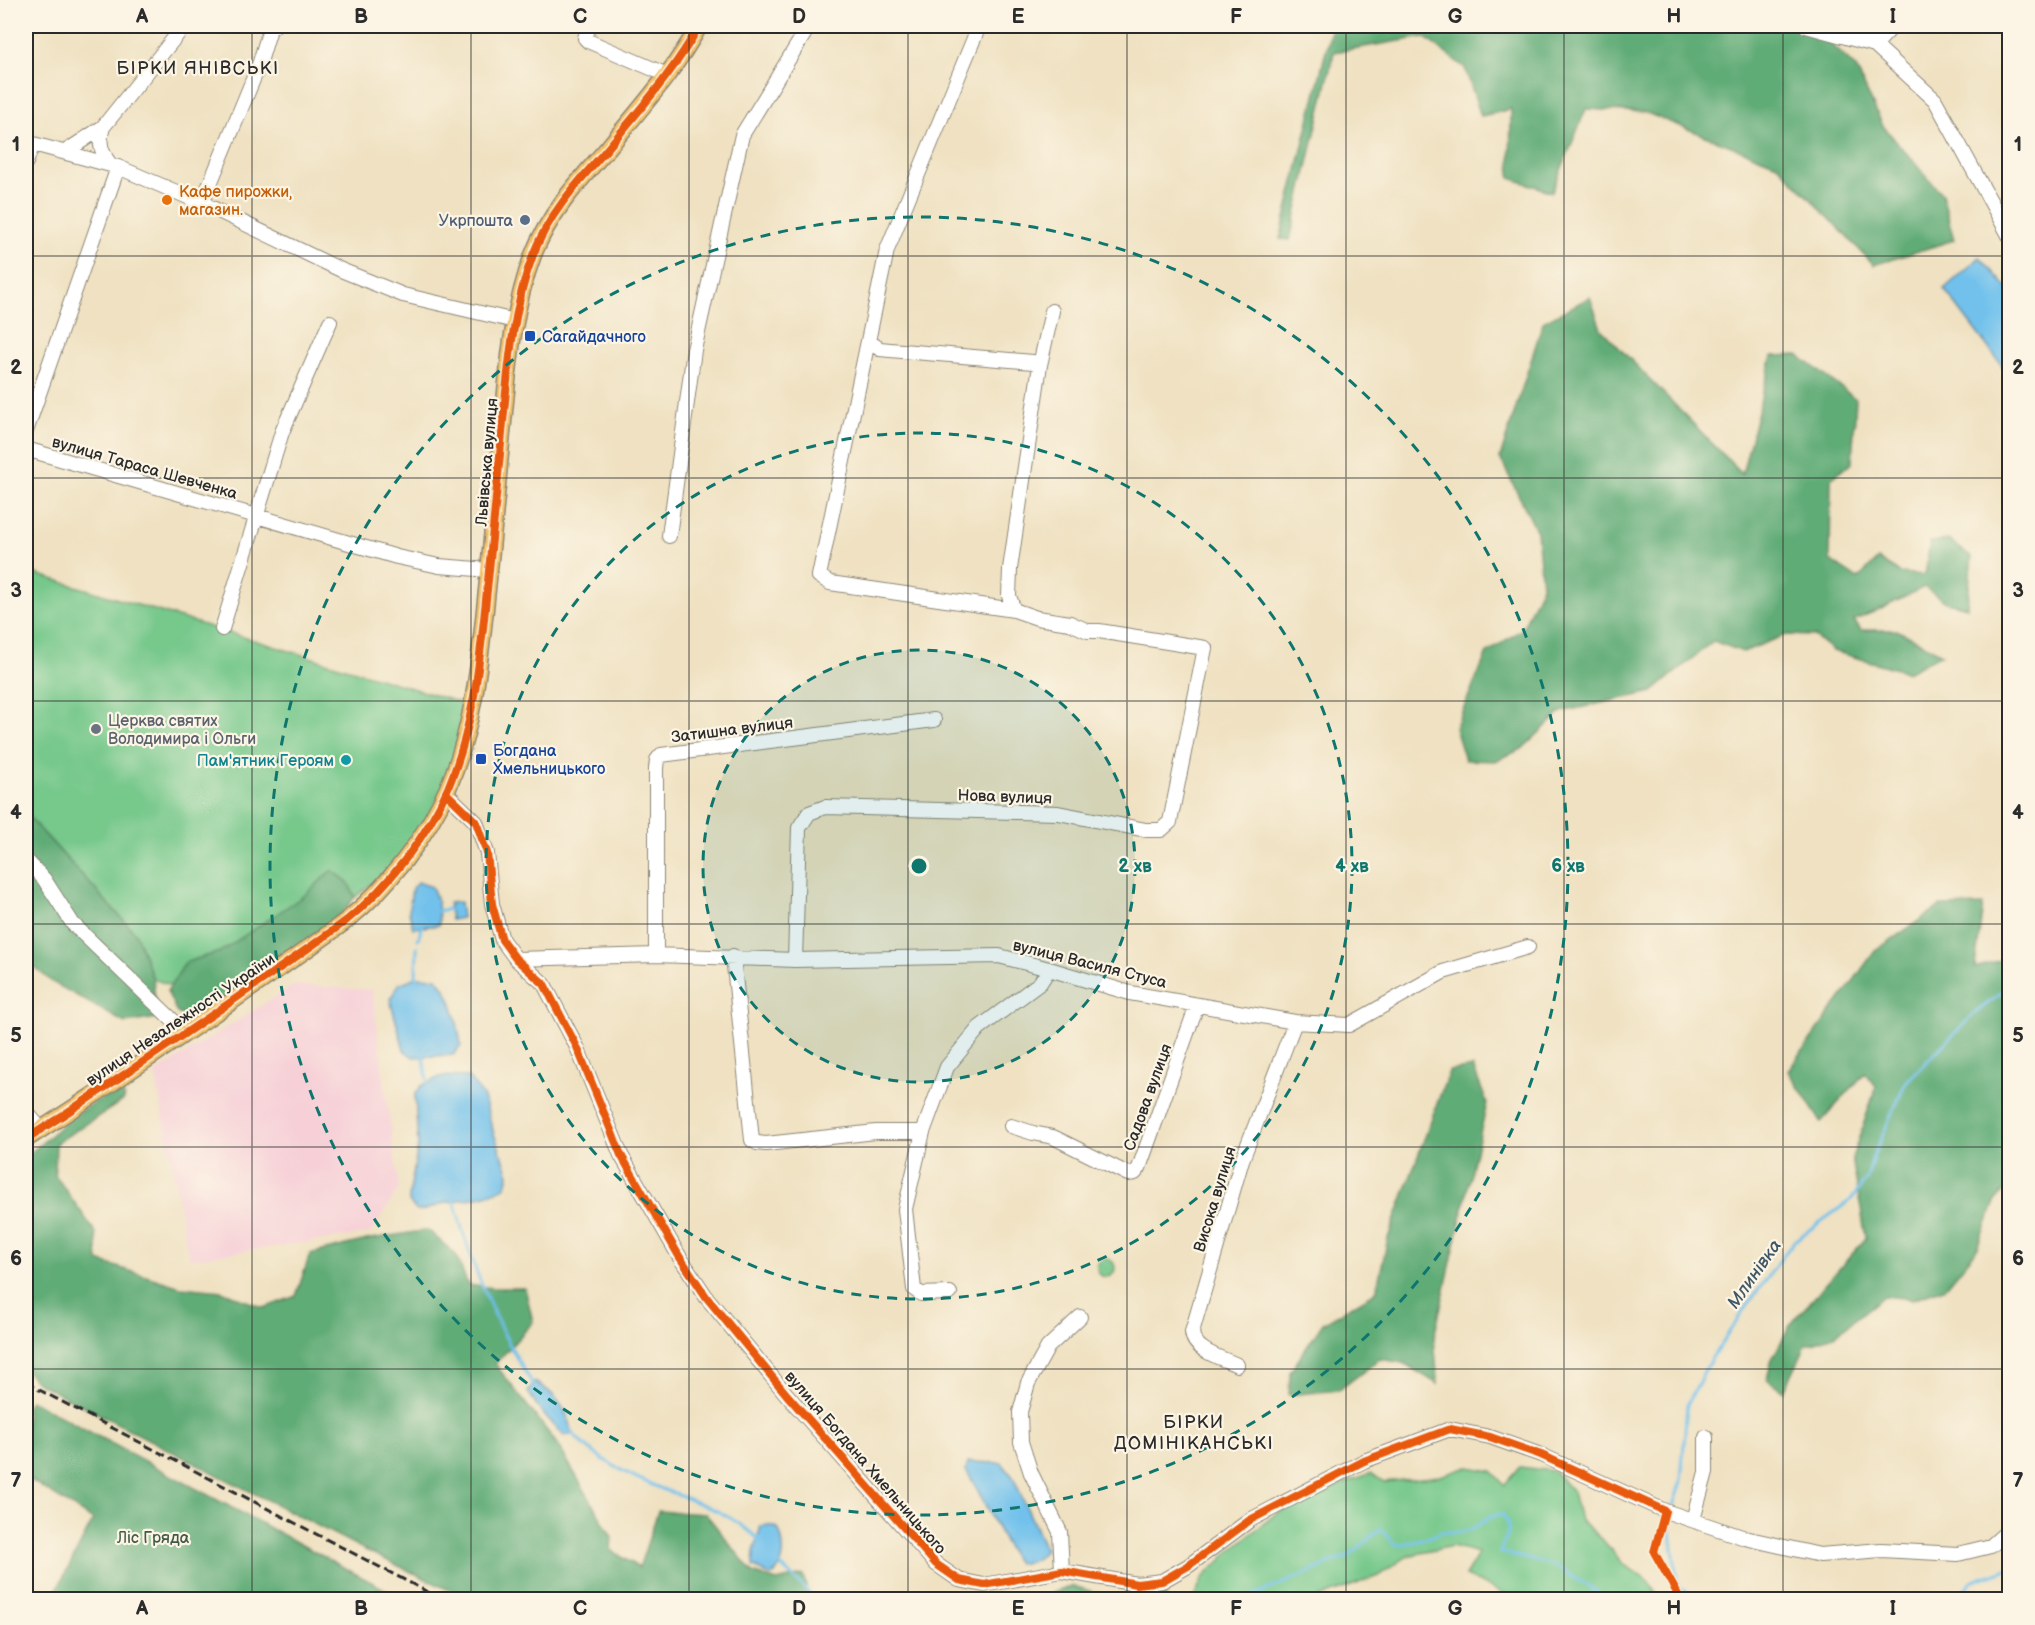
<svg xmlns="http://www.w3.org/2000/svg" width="2035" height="1625" viewBox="0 0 2035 1625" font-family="'Balsamiq Sans',sans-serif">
<rect width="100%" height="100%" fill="#fcf5e5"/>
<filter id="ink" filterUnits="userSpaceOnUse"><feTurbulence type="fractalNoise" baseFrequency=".0167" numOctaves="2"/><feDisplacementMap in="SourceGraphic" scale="12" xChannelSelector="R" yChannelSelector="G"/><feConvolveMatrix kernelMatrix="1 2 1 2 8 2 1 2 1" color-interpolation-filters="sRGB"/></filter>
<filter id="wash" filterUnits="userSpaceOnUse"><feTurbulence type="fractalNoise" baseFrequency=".008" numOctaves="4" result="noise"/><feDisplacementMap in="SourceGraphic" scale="24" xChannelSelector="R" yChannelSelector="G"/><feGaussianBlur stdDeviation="1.35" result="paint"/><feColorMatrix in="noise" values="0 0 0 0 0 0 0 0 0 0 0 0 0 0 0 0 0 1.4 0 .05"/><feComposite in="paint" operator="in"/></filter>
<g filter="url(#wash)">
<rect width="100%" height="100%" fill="#efe1c1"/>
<path fill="#f6cfd7" d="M 294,985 L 372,990 L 399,1188 L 371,1233 L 189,1259 L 155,1073 Z"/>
<path fill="#76c88b" stroke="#507a5b" stroke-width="1.5" d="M 26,571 L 471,706 L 462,753 L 408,854 L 353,899 L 175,987 L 153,979 L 135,934 L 26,814 Z
M1097 1268a9 9 0 1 1 18 0a9 9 0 1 1-18 0Z
M 1468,1467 L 1492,1471 L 1504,1485 L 1520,1467 L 1554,1471 L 1573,1492 L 1580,1520 L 1602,1539 L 1624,1565 L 1647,1579 L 1659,1597 L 1657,1600 L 1543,1600 L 1505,1594 L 1465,1576 L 1479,1553 L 1452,1546 L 1408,1556 L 1378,1576 L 1316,1599 L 1193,1600 L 1203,1578 L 1231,1550 L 1277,1513 L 1332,1488 L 1371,1473 L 1384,1482 L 1440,1476 Z"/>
<path fill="#60ac77" stroke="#466c51" stroke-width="1.5" d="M 1332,26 L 1794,26 L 1823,36 L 1856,68 L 1883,126 L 1942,194 L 1954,240 L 1874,265 L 1777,164 L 1644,112 L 1586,109 L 1552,192 L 1510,178 L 1511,109 L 1481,116 L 1465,68 L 1424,37 L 1334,52 L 1290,240 L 1280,239 Z
M 1590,297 L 1601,329 L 1742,474 L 1772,356 L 1798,355 L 1856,399 L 1852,462 L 1831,479 L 1830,560 L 1858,579 L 1878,559 L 1900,573 L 1925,575 L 1930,542 L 1949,540 L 1972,557 L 1967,607 L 1946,602 L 1924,587 L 1881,609 L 1854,620 L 1861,630 L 1897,630 L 1942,654 L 1907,672 L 1833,651 L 1814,636 L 1786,635 L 1743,652 L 1713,641 L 1652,692 L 1561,712 L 1522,749 L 1495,761 L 1465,760 L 1455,728 L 1487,653 L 1522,629 L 1542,586 L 1537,532 L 1500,458 L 1543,322 Z
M 26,814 L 136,934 L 153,979 L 157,1018 L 125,1023 L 52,982 L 26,960 Z
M 332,870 L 348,882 L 355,897 L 340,916 L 193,1021 L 177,1013 L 167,991 L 186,962 L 220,952 L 305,895 Z
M 1983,905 L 1975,968 L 2009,957 L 2009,1186 L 1996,1200 L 1975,1252 L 1946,1287 L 1913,1299 L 1884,1296 L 1834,1336 L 1806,1345 L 1784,1391 L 1767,1379 L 1772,1359 L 1791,1324 L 1866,1238 L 1852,1158 L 1876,1087 L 1865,1073 L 1821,1122 L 1788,1071 L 1875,951 L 1940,906 Z
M 1473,1067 L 1487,1103 L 1434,1337 L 1438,1384 L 1403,1363 L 1380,1359 L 1339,1390 L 1289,1395 L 1290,1372 L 1323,1323 L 1376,1292 L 1388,1238 L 1449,1071 Z
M 123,1085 L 124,1100 L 56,1143 L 55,1175 L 96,1233 L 98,1261 L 181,1287 L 222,1291 L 264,1308 L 296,1296 L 310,1254 L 371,1239 L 428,1230 L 456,1255 L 468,1285 L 494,1288 L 525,1288 L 533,1322 L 495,1364 L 558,1445 L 612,1537 L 611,1550 L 639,1568 L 658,1511 L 706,1514 L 753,1573 L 777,1581 L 803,1575 L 809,1599 L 468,1599 L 363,1549 L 36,1382 L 26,1370 L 26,1157 L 72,1116 Z
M 30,1400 L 403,1599 L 52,1599 L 93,1520 L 26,1477 L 26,1408 Z
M 1073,1586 L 1117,1599 L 1164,1593 L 1167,1599 L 1034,1599 Z"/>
<path fill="#71c1ec" stroke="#4e768c" stroke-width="1.5" d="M 1980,257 L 2009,290 L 2010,368 L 2006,371 L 1944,289 Z
M 418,882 L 432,887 L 438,903 L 439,925 L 413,928 L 409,912 L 412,888 Z
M 460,902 L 462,918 L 451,920 L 449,903 Z
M 416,977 L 437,978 C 454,997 457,1021 461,1045 L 453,1055 L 413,1057 L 404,1050 L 390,999 L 399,984 Z
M 442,1076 L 468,1077 L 483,1095 L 494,1134 L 509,1174 L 506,1186 C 488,1198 466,1198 445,1203 C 436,1205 427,1211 417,1211 L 409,1202 L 409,1197 L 418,1146 L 415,1095 L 421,1086 Z
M 534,1382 C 553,1390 571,1413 572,1434 L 564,1436 L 540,1410 L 528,1392 Z
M 968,1462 L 1002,1463 L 1013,1477 L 1045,1549 C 1039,1561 1029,1563 1017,1563 C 997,1533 985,1500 966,1470 Z
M 769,1525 L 778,1528 C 785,1544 787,1566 771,1576 L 753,1566 L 754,1552 L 761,1526 Z"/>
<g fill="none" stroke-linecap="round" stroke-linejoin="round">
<path stroke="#71c1ec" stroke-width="3" d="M 435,911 L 452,909
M 418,939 L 423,924
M 416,978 L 417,947
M 423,1054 L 428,1086
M 454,1200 C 471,1266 497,1329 534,1386
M 570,1431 C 596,1460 632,1477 667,1491 C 701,1504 734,1514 760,1541
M 1673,1506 L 1681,1481 L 1687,1405 L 1710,1361 L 1743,1311 L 1794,1241 L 1851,1200 L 1867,1178 L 1874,1154 L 1906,1082 L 1974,1014 L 2010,986
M 1669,1516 L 1678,1588 L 1706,1600
M 779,1564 L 817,1600
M 1681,1597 L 1689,1594
M 1243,1600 L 1350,1555 L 1380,1529 L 1397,1545 L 1423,1540 L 1441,1532 L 1460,1532 L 1472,1529 L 1492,1516 L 1502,1514 C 1514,1528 1506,1537 1500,1552 L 1556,1566 L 1610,1600
M 1954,1600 L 1971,1582 L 2010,1568"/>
</g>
</g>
<g filter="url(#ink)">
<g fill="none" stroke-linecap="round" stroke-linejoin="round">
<defs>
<path id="minor" d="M 589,26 L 585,38 L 588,41 L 667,75
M 1806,26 L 1875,45 L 1935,100 L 2010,237
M 1875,45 L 1893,26
M 103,127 C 98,142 101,152 110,164
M 26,142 L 118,167 L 202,203 L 341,270 L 403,295 L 515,321
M 65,152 L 103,127 L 184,26
M 26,162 L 33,144
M 202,203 L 259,65 L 270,29 L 274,26
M 868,341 L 880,349 L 890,350 L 1033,362 L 1040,365
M 26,431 L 118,167
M 26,449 L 397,557 L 439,566 L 489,570
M 669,536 L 694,350 L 742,135 L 809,26
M 1014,610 L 1009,596 L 1010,569 L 1040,365 L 1052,311
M 222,629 L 282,432 L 330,322
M 446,793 L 476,822 L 487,853 L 492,904 L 502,940 L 516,959 L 544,984 L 577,1047 L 621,1155 L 679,1256 L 707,1298 L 787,1395 L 936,1564 L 959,1580 L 984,1585 L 1062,1571 L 1137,1584 L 1162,1581 L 1188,1566 L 1250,1520 L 1364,1461 L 1450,1429 L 1490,1437 L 1541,1455 L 1665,1511 L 1745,1538 L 1820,1555 L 1881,1550 L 1958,1554 L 1991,1546 L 2010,1529
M 26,860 L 44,879 L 73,924 L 186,1033
M 656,955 L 656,768 L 657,760 L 661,755 L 934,720
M 733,956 L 752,1140 L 757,1143 L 766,1144 L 876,1132 L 923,1132
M 516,959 L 656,955 L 795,960 L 999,956 L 1049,969 L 1130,993 L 1295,1022 L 1349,1025 L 1443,972 L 1528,947
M 795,960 L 799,828 L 809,813 L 825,807 L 1058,813 L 1146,830 L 1161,830 L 1170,822 L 1205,648 L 1099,631 L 1088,631 L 1070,623 L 1037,618 L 1014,610 L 830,583 L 819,576 L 887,250 L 979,26
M 26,1112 L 41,1129
M 1011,1126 L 1033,1133 L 1053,1137 L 1128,1174 L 1135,1173 L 1139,1168 L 1197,1005
M 950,1293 L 921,1294 L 914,1289 L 905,1209 L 923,1132 L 947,1067 L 979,1028 L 1040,983 L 1049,969
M 1237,1365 C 1222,1358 1193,1351 1192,1332 L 1242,1160 L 1295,1022
M 1693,1520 L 1706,1472 L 1706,1437
M 1062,1571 L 1060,1532 L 1031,1473 L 1021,1442 L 1020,1412 L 1028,1383 L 1048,1347 L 1080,1317"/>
<path id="major" d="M 26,1139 C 94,1096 161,1050 228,1004 C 267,976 309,949 347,920 C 388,887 427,836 448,788 C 477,720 481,644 489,571 C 494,518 499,465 504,412 C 509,359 514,305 533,255 C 549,213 579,181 608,148 C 640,109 675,70 699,26"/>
</defs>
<use href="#minor" stroke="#8d8676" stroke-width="16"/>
<use href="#major" stroke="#8d8676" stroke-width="19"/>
<use href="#minor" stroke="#fff" stroke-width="14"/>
<use href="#major" stroke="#f2c26a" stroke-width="16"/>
<path stroke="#2b2b2b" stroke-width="3" stroke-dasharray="9 4.5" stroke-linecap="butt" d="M 26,1383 L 443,1600
M 1437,1600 L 1464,1600"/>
<defs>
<path id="cycleway" d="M 446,793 L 476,822 L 487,853 L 492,904 L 502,940 L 516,959 L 544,984 L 577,1047 L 621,1155 L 679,1256 L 707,1298 L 787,1395 L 936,1564 L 959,1580 L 984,1585 L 1062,1571 L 1137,1584 L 1162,1581 L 1188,1566 L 1250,1520 L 1364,1461 L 1450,1429 L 1490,1437 L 1541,1455 L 1665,1511 L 1654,1552 L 1681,1600
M 26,1139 C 94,1096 161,1050 228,1004 C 267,976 309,949 347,920 C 388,887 427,836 448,788 C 477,720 481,644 489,571 C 494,518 499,465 504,412 C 509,359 514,305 533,255 C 549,213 579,181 608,148 C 640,109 675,70 699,26"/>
</defs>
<use href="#cycleway" stroke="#fcf5e5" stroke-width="11"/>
<use href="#cycleway" stroke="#e8590c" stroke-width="8"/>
</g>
</g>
<path fill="none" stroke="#2b2b2b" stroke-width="1.5" stroke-opacity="0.55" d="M 252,26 L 252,1600M 471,26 L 471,1600M 689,26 L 689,1600M 908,26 L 908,1600M 1127,26 L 1127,1600M 1346,26 L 1346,1600M 1564,26 L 1564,1600M 1783,26 L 1783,1600M 26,256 L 2010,256M 26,478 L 2010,478M 26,701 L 2010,701M 26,924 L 2010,924M 26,1147 L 2010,1147M 26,1369 L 2010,1369"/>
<circle cx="919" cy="866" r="216" fill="#0f766e" fill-opacity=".12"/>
<g fill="none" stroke="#0f766e" stroke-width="3" stroke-dasharray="10 8">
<circle cx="919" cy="866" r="216"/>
<circle cx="919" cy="866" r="433"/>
<circle cx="919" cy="866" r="649"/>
</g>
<circle fill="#e8710a" stroke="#fcf5e5" stroke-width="2" cx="167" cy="200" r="6"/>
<circle fill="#5c6f8a" stroke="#fcf5e5" stroke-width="2" cx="525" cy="220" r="6"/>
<g fill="#1a4fb4" stroke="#fcf5e5" stroke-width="2">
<rect x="524" y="330" width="12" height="12" rx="3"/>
<rect x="475" y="753" width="12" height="12" rx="3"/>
</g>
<circle fill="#6b7280" stroke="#fcf5e5" stroke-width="2" cx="96" cy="729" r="6"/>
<circle fill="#0f9aa8" stroke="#fcf5e5" stroke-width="2" cx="346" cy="760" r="6"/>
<g text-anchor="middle" stroke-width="4.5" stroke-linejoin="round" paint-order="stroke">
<g font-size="16" fill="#c56008" stroke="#fcf5e5" text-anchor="start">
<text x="179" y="197">Кафе пирожки,<tspan x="179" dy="18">магазин.</tspan></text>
</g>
<g font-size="16" fill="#4e5e75" stroke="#fcf5e5" text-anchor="end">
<text x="513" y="226">Укрпошта</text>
</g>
<g font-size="16" fill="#164399" stroke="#fcf5e5" text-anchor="start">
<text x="542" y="342">Сагайдачного</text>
<text x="493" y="756">Богдана<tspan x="493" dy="18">Хмельницького</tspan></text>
</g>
<g font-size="16" fill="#2b2b2b" stroke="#fcf5e5">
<text transform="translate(486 462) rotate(-85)" y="6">Львівська вулиця</text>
<text transform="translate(145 467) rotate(16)" y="6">вулиця Тараса Шевченка</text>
<text transform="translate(732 729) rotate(-7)" y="6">Затишна вулиця</text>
<text transform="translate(1005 796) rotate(2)" y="6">Нова вулиця</text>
<text transform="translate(1090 963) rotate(14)" y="6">вулиця Василя Стуса</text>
<text transform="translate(180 1019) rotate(-34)" y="6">вулиця Незалежності України</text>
<text transform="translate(1147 1097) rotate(-70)" y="6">Садова вулиця</text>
<text transform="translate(1214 1199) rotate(-73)" y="6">Висока вулиця</text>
<text transform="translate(866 1462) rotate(49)" y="6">вулиця Богдана Хмельницького</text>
</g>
<g font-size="16" fill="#5b616d" stroke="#fcf5e5" text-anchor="start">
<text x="108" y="726">Церква святих<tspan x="108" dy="18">Володимира і Ольги</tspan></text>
</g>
<g font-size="16" fill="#0d838f" stroke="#fcf5e5" text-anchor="end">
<text x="334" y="766">Пам'ятник Героям</text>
</g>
<g font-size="16" fill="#425a48" stroke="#fcf5e5">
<text x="153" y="1543">Ліс Гряда</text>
</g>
<g font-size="18" letter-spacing="1.5" fill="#2b2b2b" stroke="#fcf5e5">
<text x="198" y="74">БІРКИ ЯНІВСЬКІ</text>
<text x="1194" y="1428">БІРКИ<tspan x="1194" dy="21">ДОМІНІКАНСЬКІ</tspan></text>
</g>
<g font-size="18" font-style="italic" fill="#405865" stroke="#fcf5e5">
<text transform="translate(1754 1274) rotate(-55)" y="6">Млинівка</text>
</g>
</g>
<circle cx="919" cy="866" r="9" fill="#0f766e" stroke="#fcf5e5" stroke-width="3"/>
<g font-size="18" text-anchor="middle" font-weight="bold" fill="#0f766e" stroke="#fcf5e5" stroke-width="4.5" stroke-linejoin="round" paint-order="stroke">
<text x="1135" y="872">2 хв</text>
<text x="1352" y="872">4 хв</text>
<text x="1568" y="872">6 хв</text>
</g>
<rect width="2035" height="1625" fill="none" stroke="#fcf5e5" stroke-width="66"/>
<rect x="33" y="33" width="1969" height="1559" fill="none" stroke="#2b2b2b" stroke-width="2"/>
<g font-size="20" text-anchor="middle" font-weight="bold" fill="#2b2b2b">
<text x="142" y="23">A</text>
<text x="361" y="23">B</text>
<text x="580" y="23">C</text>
<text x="799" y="23">D</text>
<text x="1018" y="23">E</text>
<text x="1236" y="23">F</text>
<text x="1455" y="23">G</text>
<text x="1674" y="23">H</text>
<text x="1893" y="23">I</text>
<text x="16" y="151">1</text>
<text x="2018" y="151">1</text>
<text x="16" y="374">2</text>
<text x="2018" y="374">2</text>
<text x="16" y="597">3</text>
<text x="2018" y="597">3</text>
<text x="16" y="819">4</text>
<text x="2018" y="819">4</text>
<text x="16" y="1042">5</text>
<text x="2018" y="1042">5</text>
<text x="16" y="1265">6</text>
<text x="2018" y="1265">6</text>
<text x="16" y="1487">7</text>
<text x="2018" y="1487">7</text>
<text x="142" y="1615">A</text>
<text x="361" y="1615">B</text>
<text x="580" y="1615">C</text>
<text x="799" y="1615">D</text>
<text x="1018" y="1615">E</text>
<text x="1236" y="1615">F</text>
<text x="1455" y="1615">G</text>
<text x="1674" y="1615">H</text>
<text x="1893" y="1615">I</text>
</g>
</svg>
